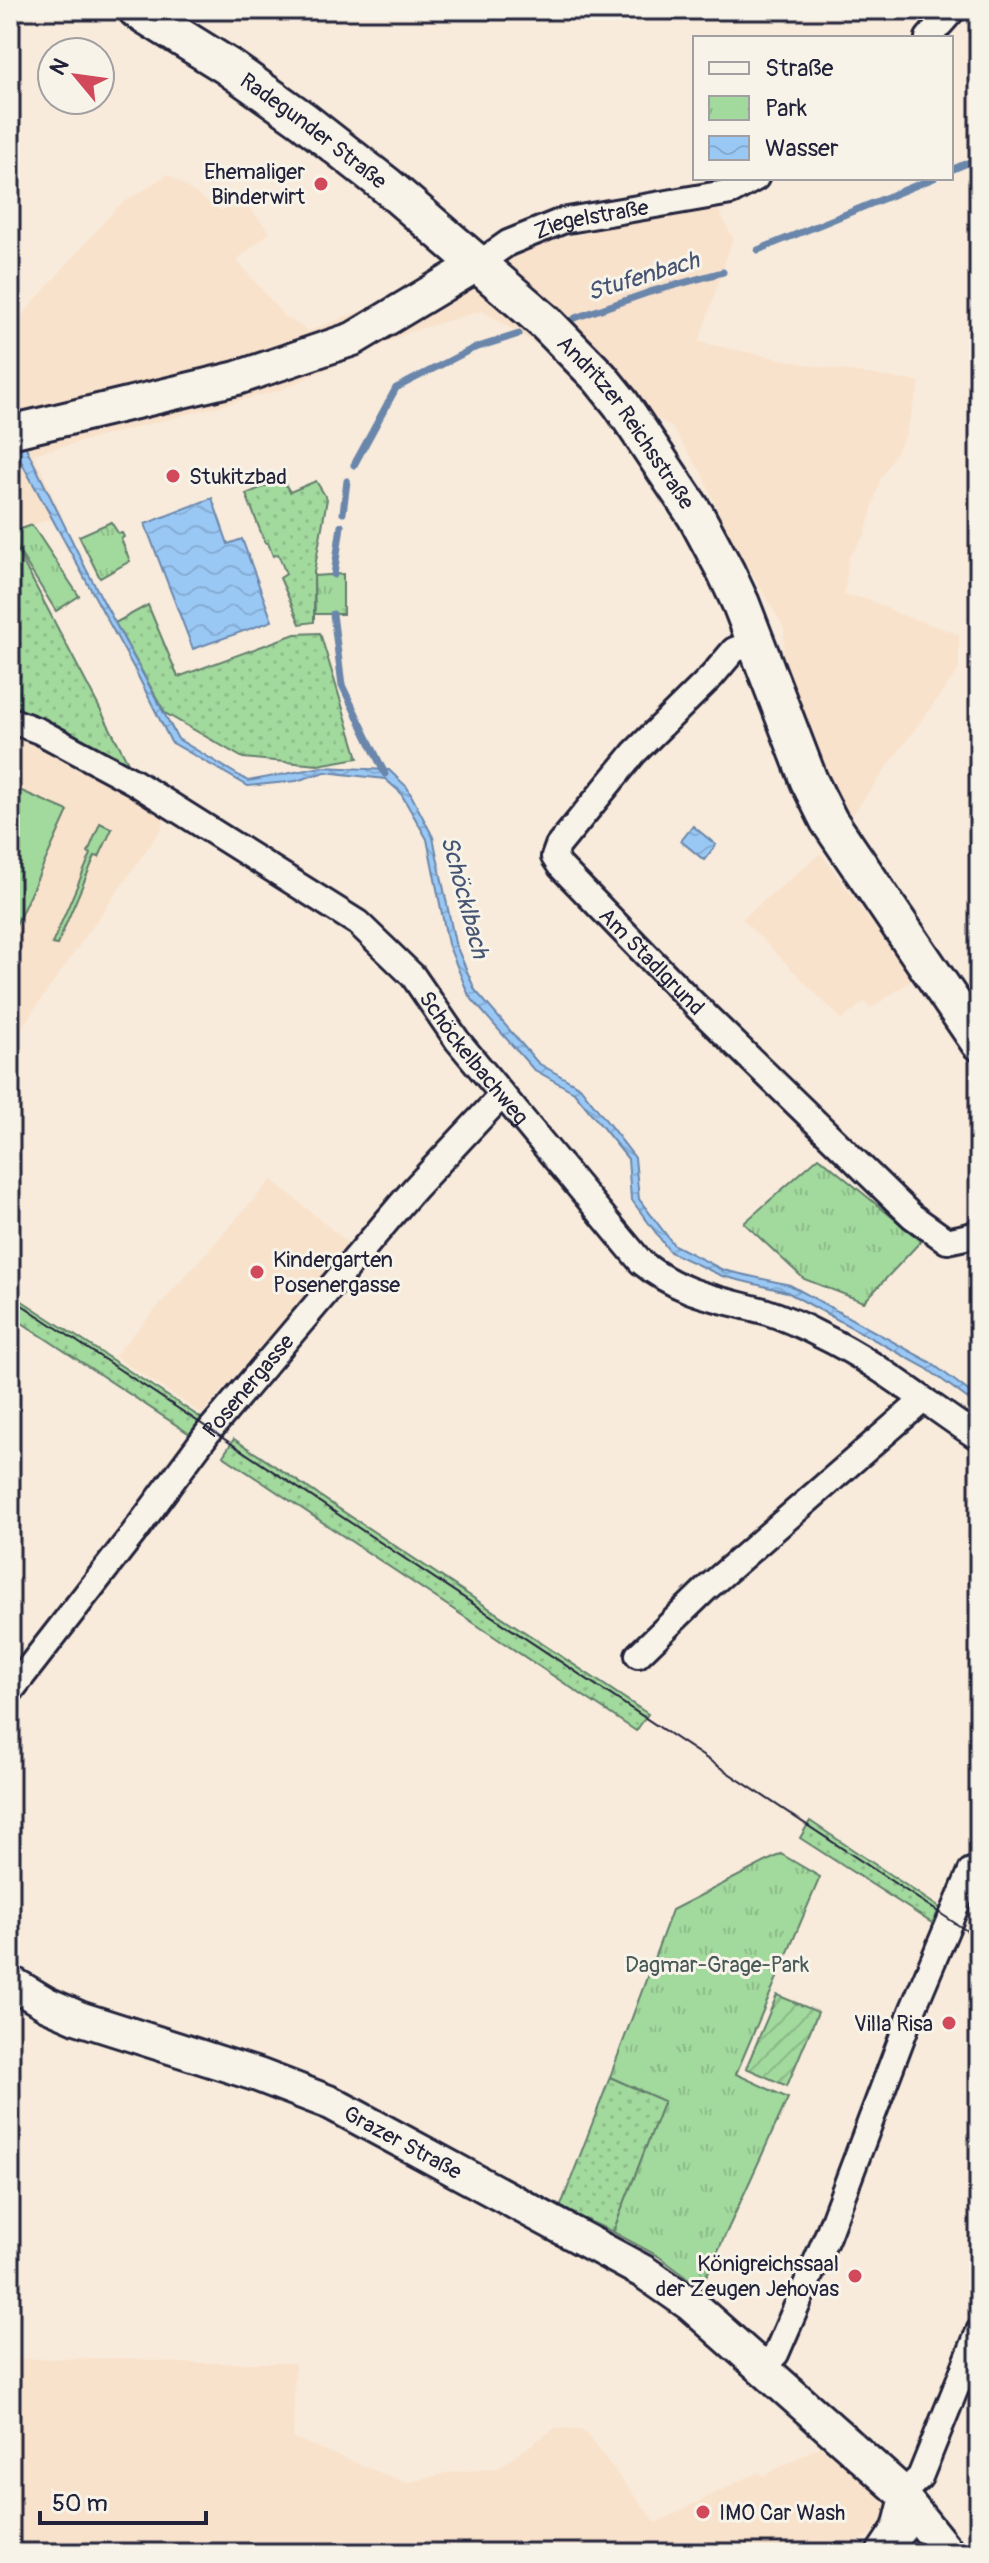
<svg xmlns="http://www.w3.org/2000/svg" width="989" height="2563" viewBox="0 0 989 2563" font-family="Pangolin,sans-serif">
<defs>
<pattern id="grass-dots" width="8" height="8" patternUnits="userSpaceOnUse" patternTransform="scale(2)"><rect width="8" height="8" fill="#a2d99d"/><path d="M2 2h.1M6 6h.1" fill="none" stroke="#8bba88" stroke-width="1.8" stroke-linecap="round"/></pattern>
<pattern id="park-tufts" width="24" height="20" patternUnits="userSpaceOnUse" patternTransform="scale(2)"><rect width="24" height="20" fill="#a2d99d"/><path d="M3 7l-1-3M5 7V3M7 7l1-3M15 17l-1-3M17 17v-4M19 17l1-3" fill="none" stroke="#8bba88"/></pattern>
<pattern id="garden-furrows" width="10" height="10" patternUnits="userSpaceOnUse" patternTransform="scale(2)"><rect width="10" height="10" fill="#a2d99d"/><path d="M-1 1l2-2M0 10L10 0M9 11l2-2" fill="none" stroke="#8bba88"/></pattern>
<pattern id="water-waves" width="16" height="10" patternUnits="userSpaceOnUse" patternTransform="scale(2)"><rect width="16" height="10" fill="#9ac8f5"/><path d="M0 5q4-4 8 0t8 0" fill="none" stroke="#84acd3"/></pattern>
</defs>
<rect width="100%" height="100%" fill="#f8ebdb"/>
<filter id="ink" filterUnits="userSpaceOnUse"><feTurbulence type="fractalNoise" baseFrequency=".0125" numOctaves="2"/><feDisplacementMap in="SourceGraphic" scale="16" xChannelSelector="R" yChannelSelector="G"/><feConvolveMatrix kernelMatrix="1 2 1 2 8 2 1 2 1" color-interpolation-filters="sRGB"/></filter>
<g filter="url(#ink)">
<path fill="#f9e2cc" d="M 168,174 L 221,211 L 242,199 L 270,232 L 237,260 L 283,315 L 308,331 L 530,246 L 715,203 L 733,238 L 699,342 L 809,365 L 920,382 L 905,436 L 880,480 L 865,535 L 849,557 L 844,595 L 868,599 L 899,614 L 959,634 L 959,669 L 848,821 L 832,793 L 783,665 L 784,628 L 726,530 L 702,473 L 671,427 L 482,311 L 413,331 L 278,391 L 34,454 L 62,515 L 10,533 L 10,329 L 117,207 Z
M 10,729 L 158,808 L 164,817 L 162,828 L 10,1044 Z
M 821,853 L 913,980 L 871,1008 L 864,1002 L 842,1020 L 742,919 Z
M 272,1179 L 349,1244 L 202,1414 L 114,1356 Z
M 131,2358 L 180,2363 L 295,2363 L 293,2438 L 407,2483 L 445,2473 L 498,2468 L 555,2428 L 582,2429 L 656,2523 L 739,2481 L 759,2472 L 763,2476 L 823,2445 L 877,2492 L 886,2503 L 884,2519 L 877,2530 L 855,2543 L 836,2549 L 812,2553 L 10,2553 L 10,2359 Z"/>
<path fill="url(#grass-dots)" stroke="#627e6c" stroke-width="2" d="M 282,479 L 290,492 L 316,481 L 327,499 L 314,572 L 314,622 L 300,624 L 280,578 L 286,574 L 278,554 L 273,556 L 268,543 L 265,543 L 246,494 Z
M 10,537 L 134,774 L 10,709 Z
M 148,605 L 178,677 L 295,634 L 320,633 L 358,758 L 318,765 L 243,758 L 165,713 L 115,623 Z
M 10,1293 L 201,1418 L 190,1434 L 10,1315 Z
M 234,1439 L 648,1714 L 636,1731 L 223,1456 Z
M 810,1821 L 940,1908 L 932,1923 L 800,1838 Z
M 610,2077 L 664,2101 L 613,2232 L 560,2208 Z"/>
<path fill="url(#park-tufts)" stroke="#627e6c" stroke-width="2" d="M 111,522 L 118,533 L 122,533 L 124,537 L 121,539 L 130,561 L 100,578 L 79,536 Z
M 32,525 L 79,596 L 56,611 L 10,537 L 10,533 Z
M 343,574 L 343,614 L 315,614 L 314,576 Z
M 819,1157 L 921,1241 L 864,1302 L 804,1279 L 744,1223 Z
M 781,1854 L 820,1877 L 736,2074 L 788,2098 L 701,2288 L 658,2256 L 613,2232 L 664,2101 L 610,2077 L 672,1910 Z"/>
<path fill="url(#garden-furrows)" stroke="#627e6c" stroke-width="2" d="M 777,1995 L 818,2012 L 787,2086 L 746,2068 Z"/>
<path fill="#a2d99d" stroke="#627e6c" stroke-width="2" d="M 10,786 L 68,811 L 12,934 L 10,933 Z
M 100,823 L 112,829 L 99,857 L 95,856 L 57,945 L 52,944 L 91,854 L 88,852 Z"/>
<path fill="url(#water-waves)" stroke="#6a86ab" stroke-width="2" d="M 10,415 L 86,569 L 178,739 L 248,781 L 322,767 L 389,770 L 407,787 L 433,837 L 455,943 L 475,990 L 538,1063 L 580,1087 L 635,1158 L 639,1199 L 674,1245 L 723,1270 L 790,1285 L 930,1362 L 979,1399 L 979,1407 L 926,1368 L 787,1292 L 722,1276 L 670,1252 L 631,1199 L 628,1159 L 574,1092 L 533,1069 L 469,996 L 448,944 L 427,839 L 400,792 L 385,779 L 325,772 L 296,781 L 248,786 L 171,742 L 136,672 L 24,467 L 10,437 Z
M 212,498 L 228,544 L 242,539 L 272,621 L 193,649 L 145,524 Z
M 693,826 L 716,845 L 704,860 L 681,841 Z"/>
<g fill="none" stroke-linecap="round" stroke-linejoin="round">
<path stroke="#6a86ab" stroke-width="7" d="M 951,170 L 979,158
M 758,250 L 934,178
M 575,318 L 650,292 L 723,272
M 354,465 L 396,388 L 472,349 L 519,334
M 343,513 L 347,481
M 334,575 L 341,526
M 333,614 L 342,685 L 385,774"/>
<defs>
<g id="minor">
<path d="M 928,38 L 953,10"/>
<path id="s1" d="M 478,264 L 508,243 L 562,221 L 731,192 L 756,178"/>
<path id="s2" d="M 756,642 L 734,650 L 712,676 L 634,753 L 558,846 L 554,857 L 560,866 L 691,1001 L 912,1216 L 947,1241 L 974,1235 L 979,1230"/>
<path id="s3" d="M 10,720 L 39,731 L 134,782 L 358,923 L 413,976 L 457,1040 L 641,1262 C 682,1295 716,1298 764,1311 C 783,1317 803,1326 820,1335 C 877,1362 927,1404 979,1438"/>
<path d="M 638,1655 L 706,1589 L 922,1401"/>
<path id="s4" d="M 10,1692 L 133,1534 L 210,1430 L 414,1189 L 502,1095"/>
<path d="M 761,2367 L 776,2354 L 828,2234 L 912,2011 L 971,1871"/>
<path d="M 903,2493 L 920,2477 L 979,2331"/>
</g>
<g id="tertiary">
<path d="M 10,432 L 237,378 L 353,339 L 478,264"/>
<path id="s5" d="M 10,1982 L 47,2004 L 79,2018 L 258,2075 L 331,2103 L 644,2272 L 690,2304 L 903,2493 L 906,2501 L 948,2553"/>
<path d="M 883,2553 L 899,2529 L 906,2501"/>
</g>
<g id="secondary">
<path id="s6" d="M 137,10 L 227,66 L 303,120 L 386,185 L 545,322 L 600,378 L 621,404 L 696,516 L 726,572 L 741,604 L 809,781 L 829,821 L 979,1042"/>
</g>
</defs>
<use href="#minor" stroke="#22223b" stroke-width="30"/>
<use href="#tertiary" stroke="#22223b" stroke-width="38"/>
<use href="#secondary" stroke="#22223b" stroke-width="42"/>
<use href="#minor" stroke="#f7f3e8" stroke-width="24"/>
<use href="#tertiary" stroke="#f7f3e8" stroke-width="32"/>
<use href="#secondary" stroke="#f7f3e8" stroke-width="36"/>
<path stroke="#22223b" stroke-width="2" d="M 10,1297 L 979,1939"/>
</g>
</g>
<g fill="#d1495b" stroke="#f7f3e8" stroke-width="3">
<circle cx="321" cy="184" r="8"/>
<circle cx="173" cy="476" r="8"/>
<circle cx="257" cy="1272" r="8"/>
<circle cx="949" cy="2023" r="8"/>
<circle cx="855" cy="2276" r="8"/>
<circle cx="703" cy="2512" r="8"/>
</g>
<g text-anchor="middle" stroke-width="6" stroke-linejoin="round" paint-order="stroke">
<g font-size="22" fill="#22223b" stroke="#f7f3e8">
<text dy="8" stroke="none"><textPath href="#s6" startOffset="214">Radegunder Straße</textPath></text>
<text dy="8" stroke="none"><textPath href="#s1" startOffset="124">Ziegelstraße</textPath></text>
<text dy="8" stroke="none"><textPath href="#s6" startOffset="644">Andritzer Reichsstraße</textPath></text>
<text dy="8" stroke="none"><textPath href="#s2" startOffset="442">Am Stadlgrund</textPath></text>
<text dy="8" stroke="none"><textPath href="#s3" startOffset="582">Schöckelbachweg</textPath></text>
<text dy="8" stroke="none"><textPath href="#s4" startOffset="388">Posenergasse</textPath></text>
<text dy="8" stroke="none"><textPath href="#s5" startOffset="426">Grazer Straße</textPath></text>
</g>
<g font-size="22" fill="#22223b" stroke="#f7f3e8" text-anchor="end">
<text x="305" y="179">Ehemaliger<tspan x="305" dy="25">Binderwirt</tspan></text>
<text x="189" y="484" text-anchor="start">Stukitzbad</text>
<text x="273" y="1267" text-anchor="start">Kindergarten<tspan x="273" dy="25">Posenergasse</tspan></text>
<text x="933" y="2031">Villa Risa</text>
<text x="839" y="2271">Königreichssaal<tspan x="839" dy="25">der Zeugen Jehovas</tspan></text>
<text x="719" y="2520" text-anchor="start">IMO Car Wash</text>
</g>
<g font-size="22" fill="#485958" stroke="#f7f3e8">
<text x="717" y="1972">Dagmar-Grage-Park</text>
</g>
<g font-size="24" font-style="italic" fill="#465473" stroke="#f7f3e8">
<text transform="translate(643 276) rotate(-17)" y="8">Stufenbach</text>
<text transform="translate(465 897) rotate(75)" y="8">Schöcklbach</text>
</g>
</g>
<rect width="989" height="2563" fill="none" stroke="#f7f3e8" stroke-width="40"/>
<rect x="20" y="20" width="949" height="2523" fill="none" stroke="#22223b" stroke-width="3" filter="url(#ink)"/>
<rect x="693" y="36" width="260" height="144" fill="#f7f3e8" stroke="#a29fa3" stroke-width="2"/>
<rect x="709" y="62" width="40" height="12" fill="#f7f3e8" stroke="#a29fa3" stroke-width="2"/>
<text x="765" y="76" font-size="24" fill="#22223b">Straße</text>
<rect x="709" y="96" width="40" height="24" fill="url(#park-tufts)" stroke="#a29fa3" stroke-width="2"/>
<text x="765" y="116" font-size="24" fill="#22223b">Park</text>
<rect x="709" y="136" width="40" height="24" fill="url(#water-waves)" stroke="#a29fa3" stroke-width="2"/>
<text x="765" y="156" font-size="24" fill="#22223b">Wasser</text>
<g transform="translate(76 76) rotate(299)"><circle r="38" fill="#f7f3e8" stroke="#a29fa3" stroke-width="2"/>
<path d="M0-6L14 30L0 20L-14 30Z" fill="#d1495b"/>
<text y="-12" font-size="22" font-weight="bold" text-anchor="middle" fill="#22223b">N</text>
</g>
<path d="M40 2511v12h166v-12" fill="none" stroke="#22223b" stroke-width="4"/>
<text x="52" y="2511" font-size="24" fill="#22223b" stroke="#f7f3e8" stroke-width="6" paint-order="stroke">50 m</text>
</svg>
